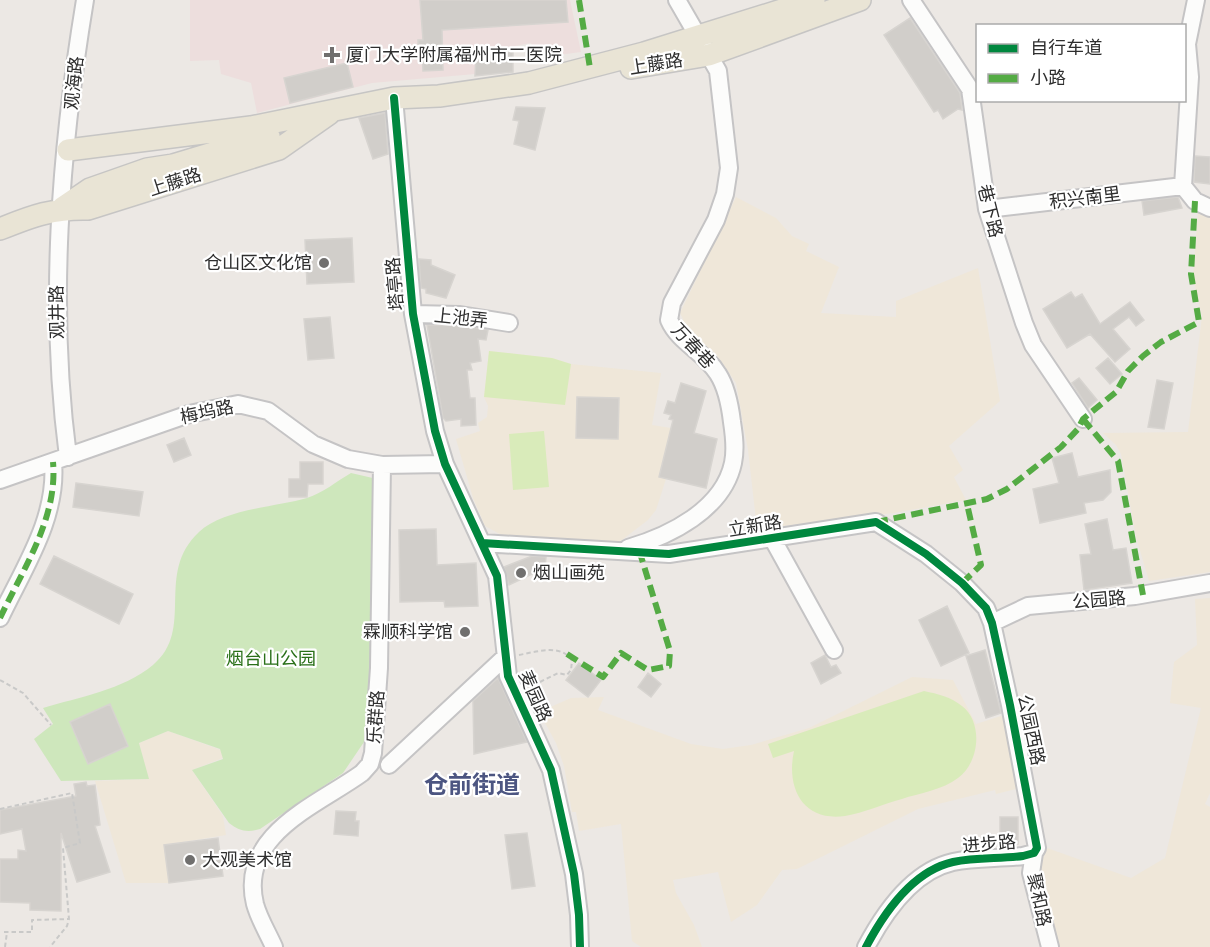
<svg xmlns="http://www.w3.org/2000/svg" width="1210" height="947" viewBox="0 0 1210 947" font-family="'Work Sans','Noto Sans SC',sans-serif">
<rect width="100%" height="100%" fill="#ece8e4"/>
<path fill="#efe7d9" d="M 736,197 L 776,218 L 792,236 L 809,244 L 806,251 L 839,267 L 821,313 L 896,317 L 896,301 L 978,268 L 1000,401 L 949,446 L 963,470 L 954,477 L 966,500 L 894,513 L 757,529 L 748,450 L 736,383 L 718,357 L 680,327 L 683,319 L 680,313 Z
M 1198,211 L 1210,211 L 1210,572 L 1149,581 L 1136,537 L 1121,454 L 1116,445 L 1103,433 L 1188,432 L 1202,316 L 1193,278 Z
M 489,351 L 552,358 L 571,364 L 661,373 L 652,425 L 671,428 L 659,477 L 666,479 L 656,510 L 648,520 L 618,543 L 505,537 L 485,526 L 473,498 L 456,439 L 480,431 L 478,423 L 487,417 L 488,406 L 484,397 Z
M 1210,598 L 1210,793 L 1205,804 L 1210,807 L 1210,947 L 1056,947 L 1035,877 L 1047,848 L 1131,878 L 1165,858 L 1201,708 L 1170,703 L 1174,662 L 1197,645 L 1195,599 Z
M 912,677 L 953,680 L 976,724 L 1004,715 L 1020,788 L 996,794 L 995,790 L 918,809 L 797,869 L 782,870 L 757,905 L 731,922 L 718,872 L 673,880 L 676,893 L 694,925 L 702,947 L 641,947 L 632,941 L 621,824 L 579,831 L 576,812 L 572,812 L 564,766 L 556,743 L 539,712 L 571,698 L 604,697 L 598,710 L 691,744 L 723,749 L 751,745 L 809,728 Z
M 168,731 L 221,750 L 223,758 L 192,770 L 223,816 L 226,835 L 164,845 L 169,883 L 126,883 L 95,781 L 148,779 L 139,743 Z"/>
<path fill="#eddedd" d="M 190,0 L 570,0 L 581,52 L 536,58 L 531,43 L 515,46 L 514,51 L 475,52 L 475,74 L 372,83 L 257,113 L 251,83 L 221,74 L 219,60 L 190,61 Z"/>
<path fill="#cee7bc" d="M 351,473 L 377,479 L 372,670 L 364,742 L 343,773 L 260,829 C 247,833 239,831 229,823 L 192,770 L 223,759 L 220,749 L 168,731 L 139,743 L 149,779 L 61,781 L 34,739 L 53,724 L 43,708 C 79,697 123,690 153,665 C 196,629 154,574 199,532 C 223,509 276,507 307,498 C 323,493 337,481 351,473 Z"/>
<path fill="#d9ebba" d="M 489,351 L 552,358 L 571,364 L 565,405 L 484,397 Z
M 544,431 L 549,487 L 513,490 L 509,434 Z
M 924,691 C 938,694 951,697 962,706 C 984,723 979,763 958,778 C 943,790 919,793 902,799 C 883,804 864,813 845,816 C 802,822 786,787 794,751 L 773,758 L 768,744 Z"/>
<path fill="#d1ceca" stroke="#d7d4d0" stroke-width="1.5" d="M 420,0 L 566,0 L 568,22 L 442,30 L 443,70 L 423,71 L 422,51 L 418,51 L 418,40 L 423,40 Z
M 910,18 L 960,93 L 962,110 L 958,109 L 943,119 L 938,110 L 934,112 L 884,35 Z
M 498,52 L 513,52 L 513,72 L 475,76 L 476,55 L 498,55 Z
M 347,63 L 353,87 L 290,103 L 284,78 Z
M 516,107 L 545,108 L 535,150 L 514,144 L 519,121 L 513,120 Z
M 385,113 L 388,154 L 373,159 L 359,118 Z
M 1195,156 L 1210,157 L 1210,184 L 1194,182 Z
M 1178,197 L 1182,208 L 1144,215 L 1142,201 Z
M 352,238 L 354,282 L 307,284 L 305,240 Z
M 419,259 L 431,260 L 431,265 L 455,275 L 446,298 L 426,293 L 426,289 L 421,288 Z
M 1071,292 L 1075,298 L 1082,294 L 1100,324 L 1130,302 L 1144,320 L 1136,326 L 1129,317 L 1113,329 L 1130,349 L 1115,362 L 1090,334 L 1067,348 L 1043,309 Z
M 330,317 L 334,358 L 308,360 L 304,319 Z
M 427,325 L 459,325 L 488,330 L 486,340 L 478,339 L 481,361 L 470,363 L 472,370 L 467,370 L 470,398 L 475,398 L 476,425 L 461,426 L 461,419 L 446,421 L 443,418 Z
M 1108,358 L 1122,374 L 1110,384 L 1096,368 Z
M 1079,378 L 1097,400 L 1088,408 L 1072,383 Z
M 1157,380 L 1173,383 L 1164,429 L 1148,427 Z
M 681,383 L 706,391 L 694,433 L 717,439 L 706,488 L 659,477 L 673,420 L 669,419 L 671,415 L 664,413 L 668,401 L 675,403 Z
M 577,397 L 619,398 L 618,439 L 576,438 Z
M 184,438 L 191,455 L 174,462 L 167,445 Z
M 1072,453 L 1078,477 L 1110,470 L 1111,492 L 1103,500 L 1084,503 L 1086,513 L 1040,523 L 1033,489 L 1059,483 L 1052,458 Z
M 300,462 L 323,462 L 323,484 L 308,484 L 307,497 L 289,497 L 289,479 L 300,479 Z
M 76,483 L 143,492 L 139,516 L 73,507 Z
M 1107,519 L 1113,550 L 1126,548 L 1132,583 L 1084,590 L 1080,555 L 1091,554 L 1085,524 Z
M 436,529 L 437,565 L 476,563 L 478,606 L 445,607 L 444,601 L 400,602 L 399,530 Z
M 54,556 L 133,594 L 119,624 L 40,584 Z
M 532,556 L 546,557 L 545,568 L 509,585 L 504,567 Z
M 947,606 L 969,653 L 941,666 L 919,620 Z
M 985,650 L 1001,713 L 986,718 L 966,656 Z
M 825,655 L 831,667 L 836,665 L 841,673 L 821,684 L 811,663 Z
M 579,663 L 601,680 L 588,697 L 566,680 Z
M 648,673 L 661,684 L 651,697 L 638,687 Z
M 498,678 L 527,742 L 474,754 L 473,701 Z
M 110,704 L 128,746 L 88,764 L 70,722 Z
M 86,782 L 87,786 L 95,785 L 100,825 L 95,826 L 110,872 L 77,882 L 61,833 L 61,911 L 30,910 L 30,903 L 0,902 L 0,859 L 18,859 L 18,850 L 26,851 L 22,829 L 0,834 L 0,810 L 76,796 L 74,784 Z
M 336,811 L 356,812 L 355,821 L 359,821 L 358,836 L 334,834 Z
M 1000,817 L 1018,817 L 1018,844 L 1000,844 Z
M 527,833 L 535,886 L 512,889 L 505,835 Z
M 218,838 L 223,876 L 169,883 L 164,845 Z"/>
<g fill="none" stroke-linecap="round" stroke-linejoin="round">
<defs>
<path id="minor" d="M 911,0 L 970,89 L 987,209 L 1024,323 L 1033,345 L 1083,419
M 394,98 L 413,314 L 435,431 L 445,464 L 497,576 L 508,676 L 551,770 L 574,874 L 579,915 L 580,947
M 1183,186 L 1190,77 L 1187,44 L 1196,0
M 1183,186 L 1195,201 L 1210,208
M 987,209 L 1183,186
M 413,314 L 460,315 L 509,323
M 68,457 C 48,305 60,151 85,0
M 0,480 L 189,414 L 238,404 L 268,411 L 313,444 L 348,459 L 382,465 L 445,464
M 772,538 L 834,650
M 482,543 L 669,554 L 876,522 L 926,554 L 962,583 L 986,608 L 992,623 L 1010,705 L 1037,848 L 1034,853 L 1023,856 C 1000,859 976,857 953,862 C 913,871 884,913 866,947
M 628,548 C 669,536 723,510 733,463 C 736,449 734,435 732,422 C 730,405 727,388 718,374 C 705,352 679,343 669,320 L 672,303 L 716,220 L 725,194 L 729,168 L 718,71 L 677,0
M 0,618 C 23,569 58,518 53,462
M 992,623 L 1028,606 L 1135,596 L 1210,583
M 389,765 L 505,657
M 1034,853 L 1031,873 L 1050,947
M 274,947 C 268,933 259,919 255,904 C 238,834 318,805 362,773 L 370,764 L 373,753 L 379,668 L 382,465"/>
<path id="major" d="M 631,68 L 709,55 L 860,0
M 68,150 L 251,127 L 394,98 L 439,96 L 529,83 L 644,53 L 814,0
M 62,208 L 90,189 L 147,169 L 173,165 L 269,136
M 0,229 C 32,216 54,208 88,209 L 279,149 L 329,114"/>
</defs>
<use href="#minor" stroke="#c5c4c5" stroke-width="20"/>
<use href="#major" stroke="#c6c5c4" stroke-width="24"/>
<path stroke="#c9c9c8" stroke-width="2" stroke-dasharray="4.5 3" stroke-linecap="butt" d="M 519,655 C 535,652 562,643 572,661 L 571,670 L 567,675 L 558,673 L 532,686
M 0,680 L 23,693 L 51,725
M 0,809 L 72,793 L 80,843 L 63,848 L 69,919 L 67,926 L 50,947
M 4,932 L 32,932 L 32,920 L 69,919
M 5,947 L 7,932"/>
<use href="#minor" stroke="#fcfcfb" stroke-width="16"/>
<use href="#major" stroke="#e9e4d5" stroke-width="21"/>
<path stroke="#54ab44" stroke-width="6" stroke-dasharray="12 6" stroke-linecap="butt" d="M 579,0 L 590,68
M 1083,419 L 1118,461 L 1143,595
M 876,522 L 987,499 L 1007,489 L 1061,447 L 1078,429 L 1083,419 L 1116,392 L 1128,371 L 1143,356 L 1161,342 L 1199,322 L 1191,274 L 1195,201
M 962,583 L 981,565 L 967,504
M 0,618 C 23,569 58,518 53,462
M 567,654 L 603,677 L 621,653 L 648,670 L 669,666 L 670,651 L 640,553"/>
<defs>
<path id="cycleway" d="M 394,98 L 413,314 L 435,431 L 445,464 L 497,576 L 508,676 L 551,770 L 574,874 L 579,915 L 580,947
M 482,543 L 669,554 L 876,522 L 926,554 L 962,583 L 986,608 L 992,623 L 1010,705 L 1037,848 L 1034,853 L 1023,856 C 1000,859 976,857 953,862 C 913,871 884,913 866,947"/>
</defs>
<use href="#cycleway" stroke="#fff" stroke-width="11"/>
<use href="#cycleway" stroke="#00873e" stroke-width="8"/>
</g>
<g fill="#706f6e" stroke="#fff" stroke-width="2">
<path d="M329 46h6v6h6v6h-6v6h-6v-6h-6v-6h6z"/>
<circle cx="324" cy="263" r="6"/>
<circle cx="521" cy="573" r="6"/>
<circle cx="465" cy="632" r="6"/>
<circle cx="190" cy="860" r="6"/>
</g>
<g text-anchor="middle" stroke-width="4.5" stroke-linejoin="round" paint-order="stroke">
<g font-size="18" fill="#2e2e2e" stroke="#fff" text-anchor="start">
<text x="346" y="61">厦门大学附属福州市二医院</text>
<text x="312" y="269" text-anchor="end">仓山区文化馆</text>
<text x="533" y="579">烟山画苑</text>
<text x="453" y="638" text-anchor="end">霖顺科学馆</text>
<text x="202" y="866">大观美术馆</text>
</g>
<g font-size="18" fill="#2e2e2e" stroke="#fff">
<text transform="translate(656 64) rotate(-9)" y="6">上藤路</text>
<text transform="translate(74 83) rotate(-84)" y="6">观海路</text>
<text transform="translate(175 182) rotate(-18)" y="6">上藤路</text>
<text transform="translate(1085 198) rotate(-7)" y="6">积兴南里</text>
<text transform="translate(990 211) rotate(76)" y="6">巷下路</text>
<text transform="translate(395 284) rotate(-95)" y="6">塔亭路</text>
<text transform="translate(57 312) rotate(-91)" y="6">观井路</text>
<text transform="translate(461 318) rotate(6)" y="6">上池弄</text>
<text transform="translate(693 346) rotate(47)" y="6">万春巷</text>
<text transform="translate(207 412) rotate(-12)" y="6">梅坞路</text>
<text transform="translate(755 526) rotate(-9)" y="6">立新路</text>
<text transform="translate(1099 600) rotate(-5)" y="6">公园路</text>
<text transform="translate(535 696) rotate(66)" y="6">麦园路</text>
<text transform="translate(376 717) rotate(-86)" y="6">乐群路</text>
<text transform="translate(1031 730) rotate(78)" y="6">公园西路</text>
<text transform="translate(989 844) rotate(-5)" y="6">进步路</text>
<text transform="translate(1039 900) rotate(78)" y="6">聚和路</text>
</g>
<g font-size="18" fill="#2a7019" stroke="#fff">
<text x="271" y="665">烟台山公园</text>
</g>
<g font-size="24" font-weight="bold" fill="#4c5581" stroke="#fff">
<text x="472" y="793">仓前街道</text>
</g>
</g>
<rect x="976" y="24" width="210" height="78" fill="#ffffff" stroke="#ababab" stroke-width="1.5"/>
<rect x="988" y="44" width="30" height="9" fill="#00873e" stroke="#ababab" stroke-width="1.5"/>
<text x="1030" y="54" font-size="18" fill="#2e2e2e">自行车道</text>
<rect x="988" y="74" width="30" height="9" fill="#54ab44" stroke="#ababab" stroke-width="1.5"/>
<text x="1030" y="84" font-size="18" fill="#2e2e2e">小路</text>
</svg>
